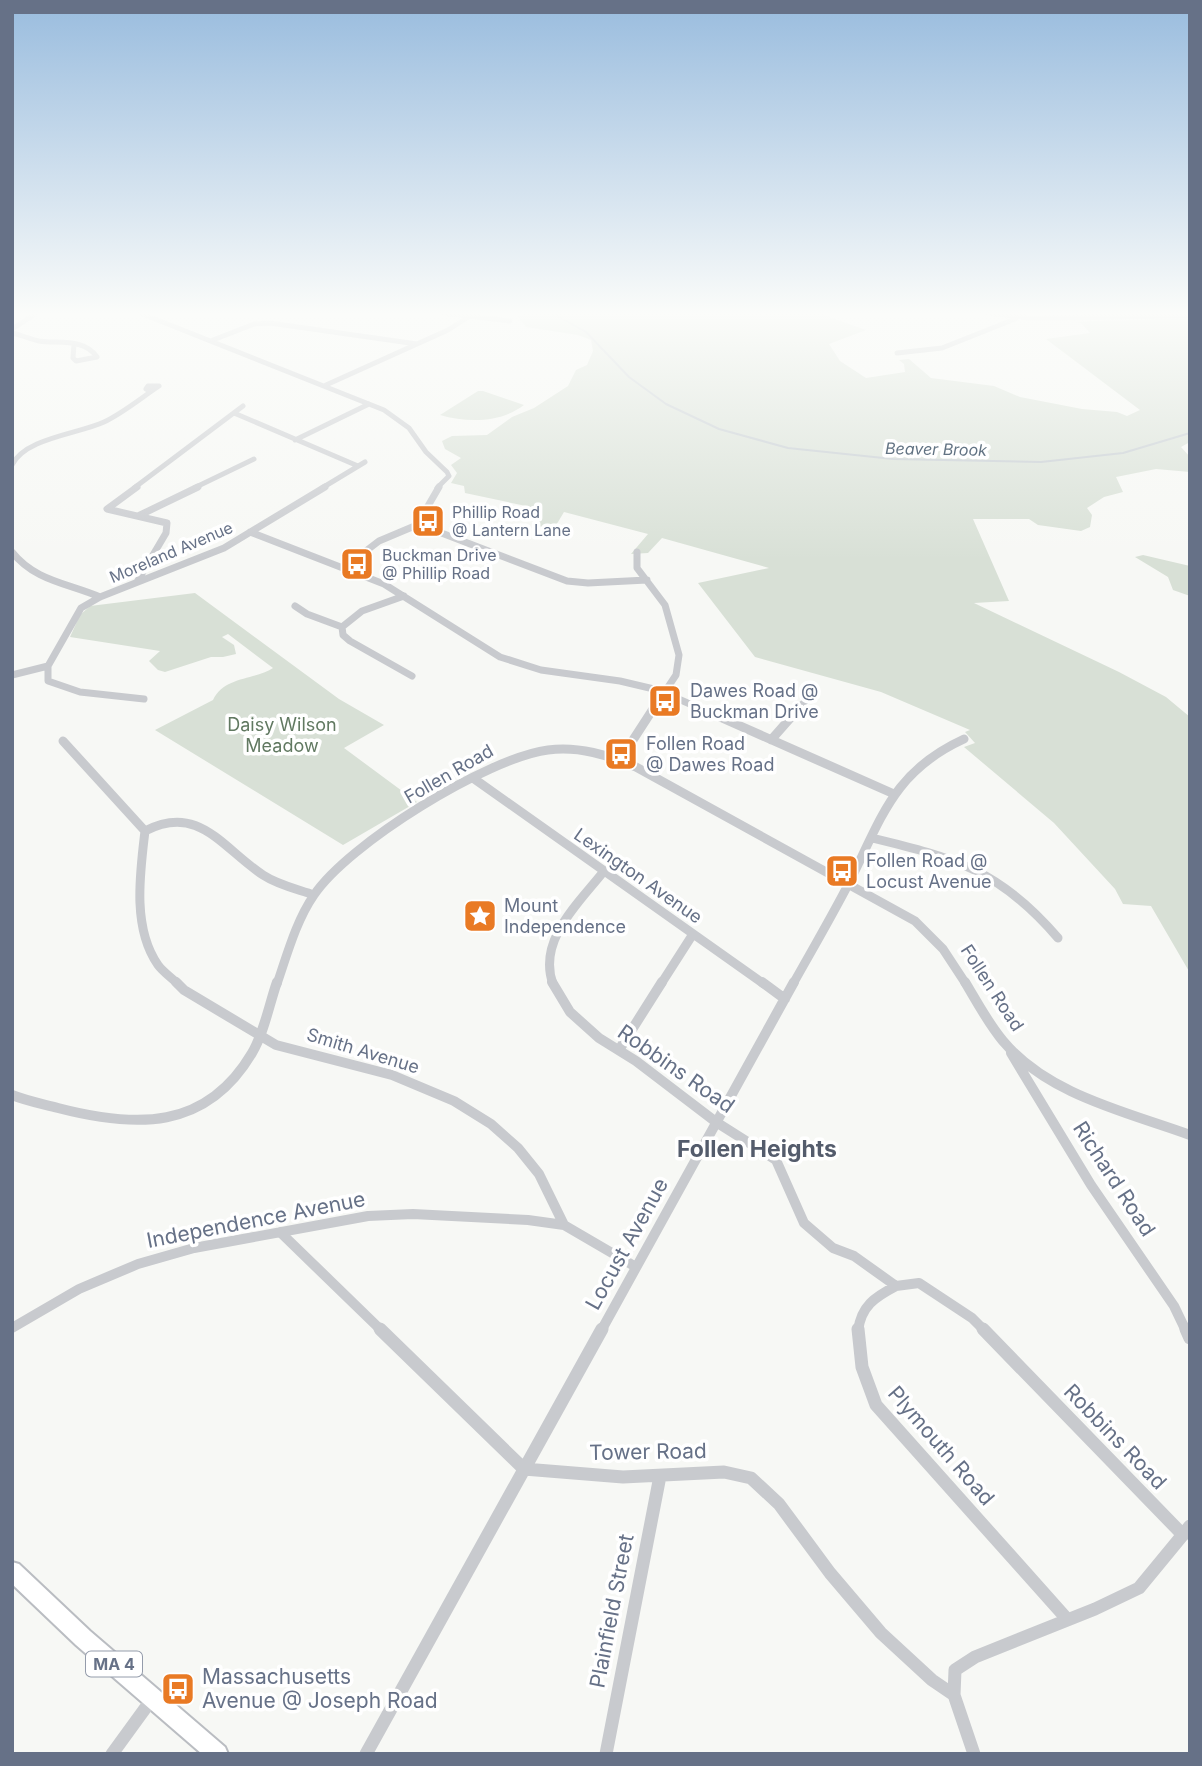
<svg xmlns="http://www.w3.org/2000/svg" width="1202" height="1766" viewBox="0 0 1202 1766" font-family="Inter,sans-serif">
<rect width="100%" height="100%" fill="#f7f8f5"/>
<path fill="#d8e0d6" d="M 526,313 L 819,313 L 866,330 L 829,344 L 840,361 L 866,378 L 905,372 L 904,364 L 899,360 L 909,359 L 931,378 L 994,386 L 1020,397 L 1082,409 L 1117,412 L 1127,416 L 1140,410 L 1046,339 L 1090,333 L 1081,323 L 1074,322 L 1190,318 L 1190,442 L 1181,447 L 1190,457 L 1190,472 L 1156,469 L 1116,477 L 1123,492 L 1104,497 L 1087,508 L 1092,515 L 1090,527 L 1081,531 L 1038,525 L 1029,519 L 973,519 L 1009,601 L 974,603 L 1119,672 L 1166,697 L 1190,717 L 1190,973 L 1151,906 L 1123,904 L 1115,889 L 1054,823 L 964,747 L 975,743 L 965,732 L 970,730 L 881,692 L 755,657 L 698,583 L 769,568 L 662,538 L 648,553 L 631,554 L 648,534 L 564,512 L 555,527 L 548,530 L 537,525 L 533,512 L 526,506 L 465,493 L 464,486 L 451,483 L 457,473 L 451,465 L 461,458 L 445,449 L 442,441 L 452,436 L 487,435 L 512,417 L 534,408 L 568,386 L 576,370 L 587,365 L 593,351 L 591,340 L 578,335 L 526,327 L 518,317 Z
M 478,391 L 483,391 L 524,405 C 500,423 468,423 440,415 Z
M 1143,555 L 1190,566 L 1190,596 L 1173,590 L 1168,577 L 1135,557 Z
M 195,593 L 339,699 L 384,725 L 344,748 L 417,802 L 343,845 L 155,730 L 213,700 C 224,676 255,680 273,668 L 228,634 L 222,637 L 234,645 L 236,654 L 223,657 L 211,657 L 165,672 L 158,670 L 149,661 L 160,651 L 70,637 L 80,615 L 90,606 Z"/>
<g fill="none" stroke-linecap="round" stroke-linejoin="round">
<path stroke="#c2c9cf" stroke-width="2" d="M 552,313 L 586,332 L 629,377 L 666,404 L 719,429 L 788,448 L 893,459 L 1041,462 L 1123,453 L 1190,433"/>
<defs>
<path id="major" d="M 12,1562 L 19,1564 L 90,1631 L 225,1747 L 228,1754 L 202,1754 L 76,1645 L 12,1584 Z"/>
</defs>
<use href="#major" stroke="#babdc2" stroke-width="4"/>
<path stroke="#c8cace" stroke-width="5" d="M 140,313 L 384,410 L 409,428 L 426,452 L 447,472 L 449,476 L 437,488
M 443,313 L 510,321
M 988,313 L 1030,318 L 1190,316
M 12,329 L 37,313
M 12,333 C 21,335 30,339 39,341 C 59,344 84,338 97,357 L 76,361 L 73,358 L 74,344
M 213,340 L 254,324 L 270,323 L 417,344
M 897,353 L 942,348 L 1015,319
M 326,385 L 448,330 L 470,316
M 234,413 L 358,466
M 295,440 L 369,404
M 12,465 C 25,438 78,434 104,422 C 123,413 141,398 159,386 L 148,386 L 146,389 L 150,391
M 134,488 L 243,406
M 194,488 L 254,459
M 322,488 L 365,462"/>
<path stroke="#c8cace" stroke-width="7" d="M 137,487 L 107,509 L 167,523 L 166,533 L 137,582
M 138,516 L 198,487
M 418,524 L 567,581 L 588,583 L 647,580
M 250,532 L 384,584 L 500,657 L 541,670 L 620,681 L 658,690 L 699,708
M 12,552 C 35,581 67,583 100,597
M 637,552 L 637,568 L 665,605 L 679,655 L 676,675 L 654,708
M 345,567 L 379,541 L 417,525 L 439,487
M 295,606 L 307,614 L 342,627 L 362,611 L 404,596
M 342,627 L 343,635 L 350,641 L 412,676
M 12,675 L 48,666
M 144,699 L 80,692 L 48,681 L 48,666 L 81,608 L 100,597 L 224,548 L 325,487
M 799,708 L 816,689"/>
<path stroke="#c8cace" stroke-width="9" d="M 695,706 L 894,794
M 771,740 L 801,706
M 63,741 L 145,831 C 140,873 132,928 158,965 C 163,972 172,978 178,984
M 620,760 L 655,706
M 473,778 L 764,984
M 145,831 C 199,803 222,848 263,875 C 278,885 297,889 314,895
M 872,838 C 955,858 1000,870 1058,938
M 277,984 C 287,955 296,921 314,895 C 348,844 487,758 548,750 C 579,746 608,755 636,767 L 915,921 L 943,949 L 966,984
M 553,984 C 537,940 579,903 604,871
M 661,984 L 693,934
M 793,984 C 812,950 832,916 850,881 C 882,817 894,771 964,739"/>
<path stroke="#c8cace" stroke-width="10" d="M 176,982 L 184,990 L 276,1045 L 392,1075 L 454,1101 L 491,1124 L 518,1148 L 539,1174 L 564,1225
M 552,982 L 570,1012 L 599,1038 L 636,1061 L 716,1122 L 776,1160 L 804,1223 L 833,1248 L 854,1256 L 896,1286 L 919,1283 L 972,1318 L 985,1331
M 762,982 L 785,999
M 965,982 C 977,1002 988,1023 1003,1041 C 1048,1095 1127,1112 1190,1135
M 619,1050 L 662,982
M 1011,1053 L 1091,1185 L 1174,1306 L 1186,1331
M 12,1095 C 27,1101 43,1104 58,1108 C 135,1128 206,1131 252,1053 C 264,1033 269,1005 277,982
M 280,1232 L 382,1331
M 12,1328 L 79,1289 L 138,1264 L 194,1248 L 368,1216 L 413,1214 L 528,1220 L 564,1225 L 636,1267
M 601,1331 L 794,982
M 858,1331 C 861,1306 875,1297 896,1286"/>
<path stroke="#c8cace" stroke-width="13" d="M 380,1329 L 524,1469 L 623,1477 L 724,1472 L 751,1478 L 779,1504 L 830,1573 L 881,1633 L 932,1680 L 954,1695 L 974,1754
M 858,1329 L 862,1367 L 876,1405 L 1067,1619
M 983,1329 L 1183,1535
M 1186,1329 L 1190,1338
M 954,1695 L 955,1670 L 975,1657 L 1095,1609 L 1139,1588 L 1190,1526
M 112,1754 L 152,1699
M 366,1754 L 602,1329
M 606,1754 L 660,1476"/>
<use href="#major" fill="#fff" fill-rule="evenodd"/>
</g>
<linearGradient id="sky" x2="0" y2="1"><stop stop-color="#99bcde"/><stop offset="0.56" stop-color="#fbfcfa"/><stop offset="1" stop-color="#fbfcfa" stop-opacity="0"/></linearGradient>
<rect width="1202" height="560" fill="url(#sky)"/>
<defs>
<symbol id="bus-square" viewBox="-11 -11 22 22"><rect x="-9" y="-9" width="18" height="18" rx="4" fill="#e97a24" stroke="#fff"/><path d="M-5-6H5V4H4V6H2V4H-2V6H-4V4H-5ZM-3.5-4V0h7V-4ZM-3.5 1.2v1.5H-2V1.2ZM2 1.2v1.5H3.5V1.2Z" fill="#fff"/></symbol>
<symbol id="sight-square" viewBox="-11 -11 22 22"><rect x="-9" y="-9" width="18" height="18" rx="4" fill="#e97a24" stroke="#fff"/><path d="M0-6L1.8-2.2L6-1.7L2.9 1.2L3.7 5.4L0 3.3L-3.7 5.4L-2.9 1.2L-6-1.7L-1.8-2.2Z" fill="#fff"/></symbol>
</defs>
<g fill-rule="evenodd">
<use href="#bus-square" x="409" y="502" width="38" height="38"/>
<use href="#bus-square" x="338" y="545" width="38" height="38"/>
<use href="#bus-square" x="646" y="682" width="38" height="38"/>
<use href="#bus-square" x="602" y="735" width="38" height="38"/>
<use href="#bus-square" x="823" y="852" width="38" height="38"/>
<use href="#sight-square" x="461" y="897" width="38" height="38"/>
<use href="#bus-square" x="159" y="1670" width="38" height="38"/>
</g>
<g text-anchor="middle" stroke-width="7" stroke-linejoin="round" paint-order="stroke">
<g font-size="16" font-style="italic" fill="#627383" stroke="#fff">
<text transform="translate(936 449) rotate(1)" y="6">Beaver Brook</text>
</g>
<g font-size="16" fill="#667187" stroke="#fff" text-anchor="start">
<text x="452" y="518">Phillip Road<tspan x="452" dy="18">@ Lantern Lane</tspan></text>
<text x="382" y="561">Buckman Drive<tspan x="382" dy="18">@ Phillip Road</tspan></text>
</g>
<g font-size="16" fill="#667187" stroke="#fff">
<text transform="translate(171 552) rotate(-23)" y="6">Moreland Avenue</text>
</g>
<rect fill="#fff" stroke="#949cab" stroke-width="2" x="86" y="1651.5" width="56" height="25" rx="5"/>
<g font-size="16" font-weight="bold" fill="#667187">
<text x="114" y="1670">MA 4</text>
</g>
<g font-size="18" fill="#667187" stroke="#fff" text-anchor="start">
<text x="690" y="697">Dawes Road @<tspan x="690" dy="21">Buckman Drive</tspan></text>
<text x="646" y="750">Follen Road<tspan x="646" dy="21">@ Dawes Road</tspan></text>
<text x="866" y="867">Follen Road @<tspan x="866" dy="21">Locust Avenue</tspan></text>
<text x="504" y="912">Mount<tspan x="504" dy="21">Independence</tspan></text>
</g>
<g font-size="18" fill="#617961" stroke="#fff">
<text x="282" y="731">Daisy Wilson<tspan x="282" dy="21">Meadow</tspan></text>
</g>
<g font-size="18" fill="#667187" stroke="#fff">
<text transform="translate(449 774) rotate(-30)" y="6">Follen Road</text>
<text transform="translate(638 876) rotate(35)" y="6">Lexington Avenue</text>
<text transform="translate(992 988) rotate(57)" y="6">Follen Road</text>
<text transform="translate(363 1051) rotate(17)" y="6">Smith Avenue</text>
</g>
<g font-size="21" fill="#667187" stroke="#fff">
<text transform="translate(676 1069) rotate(35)" y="7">Robbins Road</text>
<text transform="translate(1114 1179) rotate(57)" y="7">Richard Road</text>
<text transform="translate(256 1220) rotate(-11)" y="7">Independence Avenue</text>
<text transform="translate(627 1244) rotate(-61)" y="7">Locust Avenue</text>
<text transform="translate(1115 1437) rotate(46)" y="7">Robbins Road</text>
<text transform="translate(941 1446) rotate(49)" y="7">Plymouth Road</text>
<text transform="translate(648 1452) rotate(-1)" y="7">Tower Road</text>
<text transform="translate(612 1611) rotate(-79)" y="7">Plainfield Street</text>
</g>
<g font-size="21" fill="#667187" stroke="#fff" text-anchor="start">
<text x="202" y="1684">Massachusetts<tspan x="202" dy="24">Avenue @ Joseph Road</tspan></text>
</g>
<g font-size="23" font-weight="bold" fill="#545c6c" stroke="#fff">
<text x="757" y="1157">Follen Heights</text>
</g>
</g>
<rect width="1202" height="1766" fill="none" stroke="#667187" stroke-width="28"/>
</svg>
